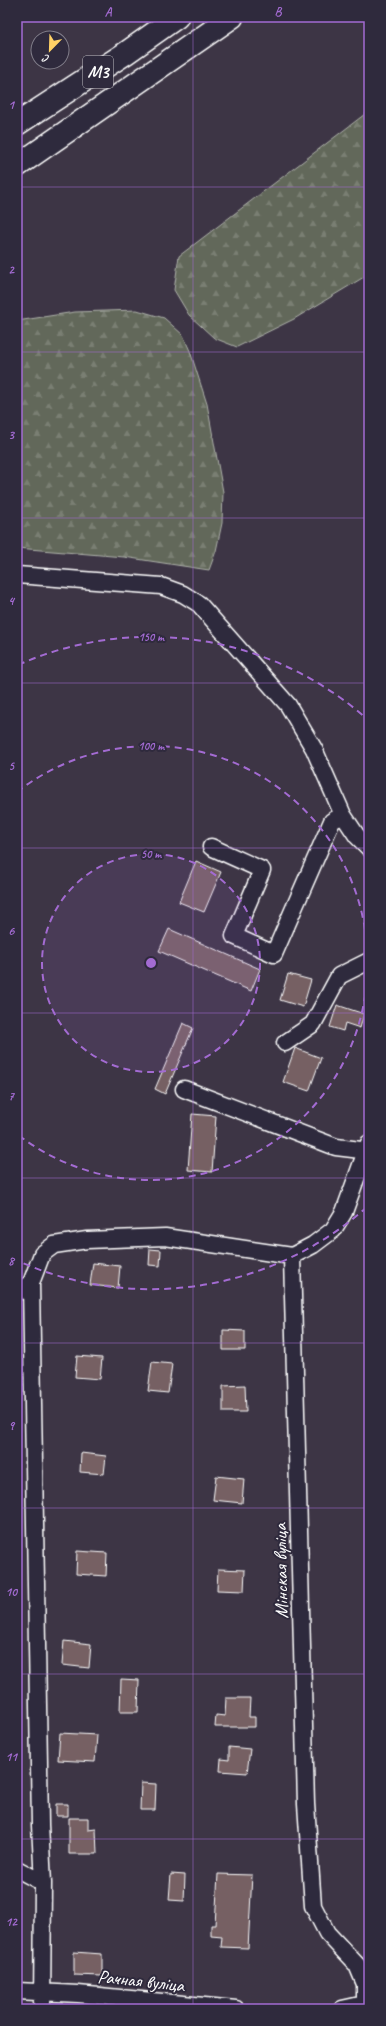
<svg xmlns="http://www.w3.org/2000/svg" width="386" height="2026" viewBox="0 0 386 2026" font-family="Caveat,sans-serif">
<defs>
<pattern id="forest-firs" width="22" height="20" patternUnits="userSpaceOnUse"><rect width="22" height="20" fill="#62685a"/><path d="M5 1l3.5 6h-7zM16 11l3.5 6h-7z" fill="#7a7f73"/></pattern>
</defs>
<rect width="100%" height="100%" fill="#3d3545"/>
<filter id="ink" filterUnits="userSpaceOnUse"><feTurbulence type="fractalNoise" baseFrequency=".025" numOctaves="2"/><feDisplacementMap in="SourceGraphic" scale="8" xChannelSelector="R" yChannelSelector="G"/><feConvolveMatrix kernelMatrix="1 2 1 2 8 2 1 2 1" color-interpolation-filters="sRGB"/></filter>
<g filter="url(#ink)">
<path fill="url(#forest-firs)" stroke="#b0b4ac" d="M 369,111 L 369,274 L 294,319 L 237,347 L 214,338 L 189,315 L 174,290 L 179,256 Z
M 137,310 L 164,318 L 183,335 L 190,351 L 207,404 L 223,492 L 222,523 L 216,551 L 209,570 L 124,557 L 17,548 L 17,321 L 75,312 Z"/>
<path fill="#766163" stroke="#fff" d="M 196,861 L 221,872 L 204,912 L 179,902 Z
M 169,929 L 260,969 L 251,991 L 159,951 Z
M 288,974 L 311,980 L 303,1007 L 280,1000 Z
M 337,1005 L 364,1014 L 360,1028 L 345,1023 L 343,1031 L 330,1027 Z
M 183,1023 L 193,1028 L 165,1094 L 155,1089 Z
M 295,1048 L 321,1058 L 309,1091 L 283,1082 Z
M 192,1114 L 216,1116 L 212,1172 L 188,1170 Z
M 150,1249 L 161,1250 L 160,1266 L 149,1265 Z
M 93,1263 L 120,1266 L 118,1288 L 90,1285 Z
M 223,1330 L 245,1331 L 245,1350 L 223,1350 Z
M 77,1356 L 102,1358 L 100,1379 L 75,1377 Z
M 152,1362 L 172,1364 L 168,1393 L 148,1391 Z
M 245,1385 L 246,1412 L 223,1412 L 223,1386 Z
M 81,1453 L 106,1456 L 104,1474 L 80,1472 Z
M 216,1476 L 244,1479 L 242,1503 L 213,1500 Z
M 77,1551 L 107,1553 L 106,1576 L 76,1574 Z
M 218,1569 L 245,1570 L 244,1591 L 217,1590 Z
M 64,1641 L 91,1644 L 89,1668 L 62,1665 Z
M 121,1679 L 139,1680 L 138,1712 L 120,1712 Z
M 226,1698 L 250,1698 L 249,1717 L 255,1717 L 255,1727 L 215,1727 L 216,1715 L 225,1716 Z
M 60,1733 L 97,1735 L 95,1762 L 58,1760 Z
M 229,1747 L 250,1749 L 247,1773 L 220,1771 L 221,1759 L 229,1760 Z
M 141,1783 L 156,1784 L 155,1810 L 140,1810 Z
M 56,1804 L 68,1804 L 68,1816 L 56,1816 Z
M 69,1818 L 88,1818 L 88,1830 L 96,1829 L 97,1854 L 69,1854 Z
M 171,1874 L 185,1875 L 184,1901 L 169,1900 Z
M 218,1874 L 252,1875 L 248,1948 L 221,1947 L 222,1937 L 211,1936 L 211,1925 L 215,1925 Z
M 74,1952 L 102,1954 L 102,1976 L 74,1975 Z"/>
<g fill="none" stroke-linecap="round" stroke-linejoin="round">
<defs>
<path id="minor" d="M 17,575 L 161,586 L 183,594 L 199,604 L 288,705 L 314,749 L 343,815 L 357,836 L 369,848
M 211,847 L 262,870 L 234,936 L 274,954 L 332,821 L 343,815
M 285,1043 L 313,1024 L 339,976 L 369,961
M 184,1089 L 336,1147 L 369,1151
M 292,1256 L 306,1804 L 313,1906 L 327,1933 L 357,1965 L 365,1984 L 365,2003
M 292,1256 L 313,1245 L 333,1230 L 344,1212 L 369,1143
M 17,1292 L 31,1283
M 17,1869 L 43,1883
M 17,1991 L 78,1994 L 236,2009
M 42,2009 L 43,1883 L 40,1825 L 31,1283 L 42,1254 L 54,1245 L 87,1240 L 165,1237 L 292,1256
M 342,2009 L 369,2003"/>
<path id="highway" d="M 17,124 L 126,53 L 177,17
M 17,166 L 232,17"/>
</defs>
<use href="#minor" stroke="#fff" stroke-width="19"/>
<use href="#highway" stroke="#fff" stroke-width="25"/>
<use href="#minor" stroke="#2f2a3d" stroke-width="16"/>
<use href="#highway" stroke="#2f2a3d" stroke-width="22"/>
</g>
</g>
<path fill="none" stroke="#a36bd2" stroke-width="1" stroke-opacity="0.55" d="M 193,17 L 193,2009M 17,187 L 369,187M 17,352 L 369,352M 17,518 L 369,518M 17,683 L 369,683M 17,848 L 369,848M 17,1013 L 369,1013M 17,1178 L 369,1178M 17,1343 L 369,1343M 17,1508 L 369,1508M 17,1674 L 369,1674M 17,1839 L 369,1839"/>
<circle cx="151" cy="963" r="109" fill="#a36bd2" fill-opacity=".12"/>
<g fill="none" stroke="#a36bd2" stroke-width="2" stroke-dasharray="7 5">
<circle cx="151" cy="963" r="109"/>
<path d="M17 792A217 217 0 1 1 17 1134"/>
<path d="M367 1207A326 326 0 0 1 18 1261M18 665A326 326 0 0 1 367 719"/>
</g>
<g text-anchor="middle" stroke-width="4" stroke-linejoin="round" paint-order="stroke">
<rect fill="#2f2a3d" stroke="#c1bfc5" stroke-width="1" x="83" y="56" width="30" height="32" rx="3"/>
<g font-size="18" font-weight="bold" fill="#fff">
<text x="98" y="78">М3</text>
</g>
<g font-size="19" fill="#fff" stroke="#2f2a3d">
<text transform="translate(280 1571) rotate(-91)" y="7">Мінская вуліца</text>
<text transform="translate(141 1980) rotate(6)" y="7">Рачная вуліца</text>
</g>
</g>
<circle cx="151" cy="963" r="6" fill="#a36bd2" stroke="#2f2a3d" stroke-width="2"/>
<g font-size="12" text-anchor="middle" font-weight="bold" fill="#a36bd2" stroke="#2f2a3d" stroke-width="4" stroke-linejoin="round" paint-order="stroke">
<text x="151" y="641">150 m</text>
<text x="151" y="750">100 m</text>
<text x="151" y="858">50 m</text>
</g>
<rect width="386" height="2026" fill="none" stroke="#2f2a3d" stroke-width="44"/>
<g transform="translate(50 50) rotate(203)"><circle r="19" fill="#2f2a3d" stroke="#827f8b"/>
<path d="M0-3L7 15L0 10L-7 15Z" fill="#ffd166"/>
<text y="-6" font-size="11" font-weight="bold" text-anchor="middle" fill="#ffffff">С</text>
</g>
<rect x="22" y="22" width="342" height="1982" fill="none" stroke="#a36bd2" stroke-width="1.5"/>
<g font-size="13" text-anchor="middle" font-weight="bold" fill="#a36bd2">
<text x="108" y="16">A</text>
<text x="278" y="16">B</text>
<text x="11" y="109">1</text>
<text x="11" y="274">2</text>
<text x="11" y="439">3</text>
<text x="11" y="605">4</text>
<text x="11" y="770">5</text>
<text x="11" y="935">6</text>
<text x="11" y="1100">7</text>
<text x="11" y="1265">8</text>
<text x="11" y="1430">9</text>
<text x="11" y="1596">10</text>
<text x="11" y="1761">11</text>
<text x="11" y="1926">12</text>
</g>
</svg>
